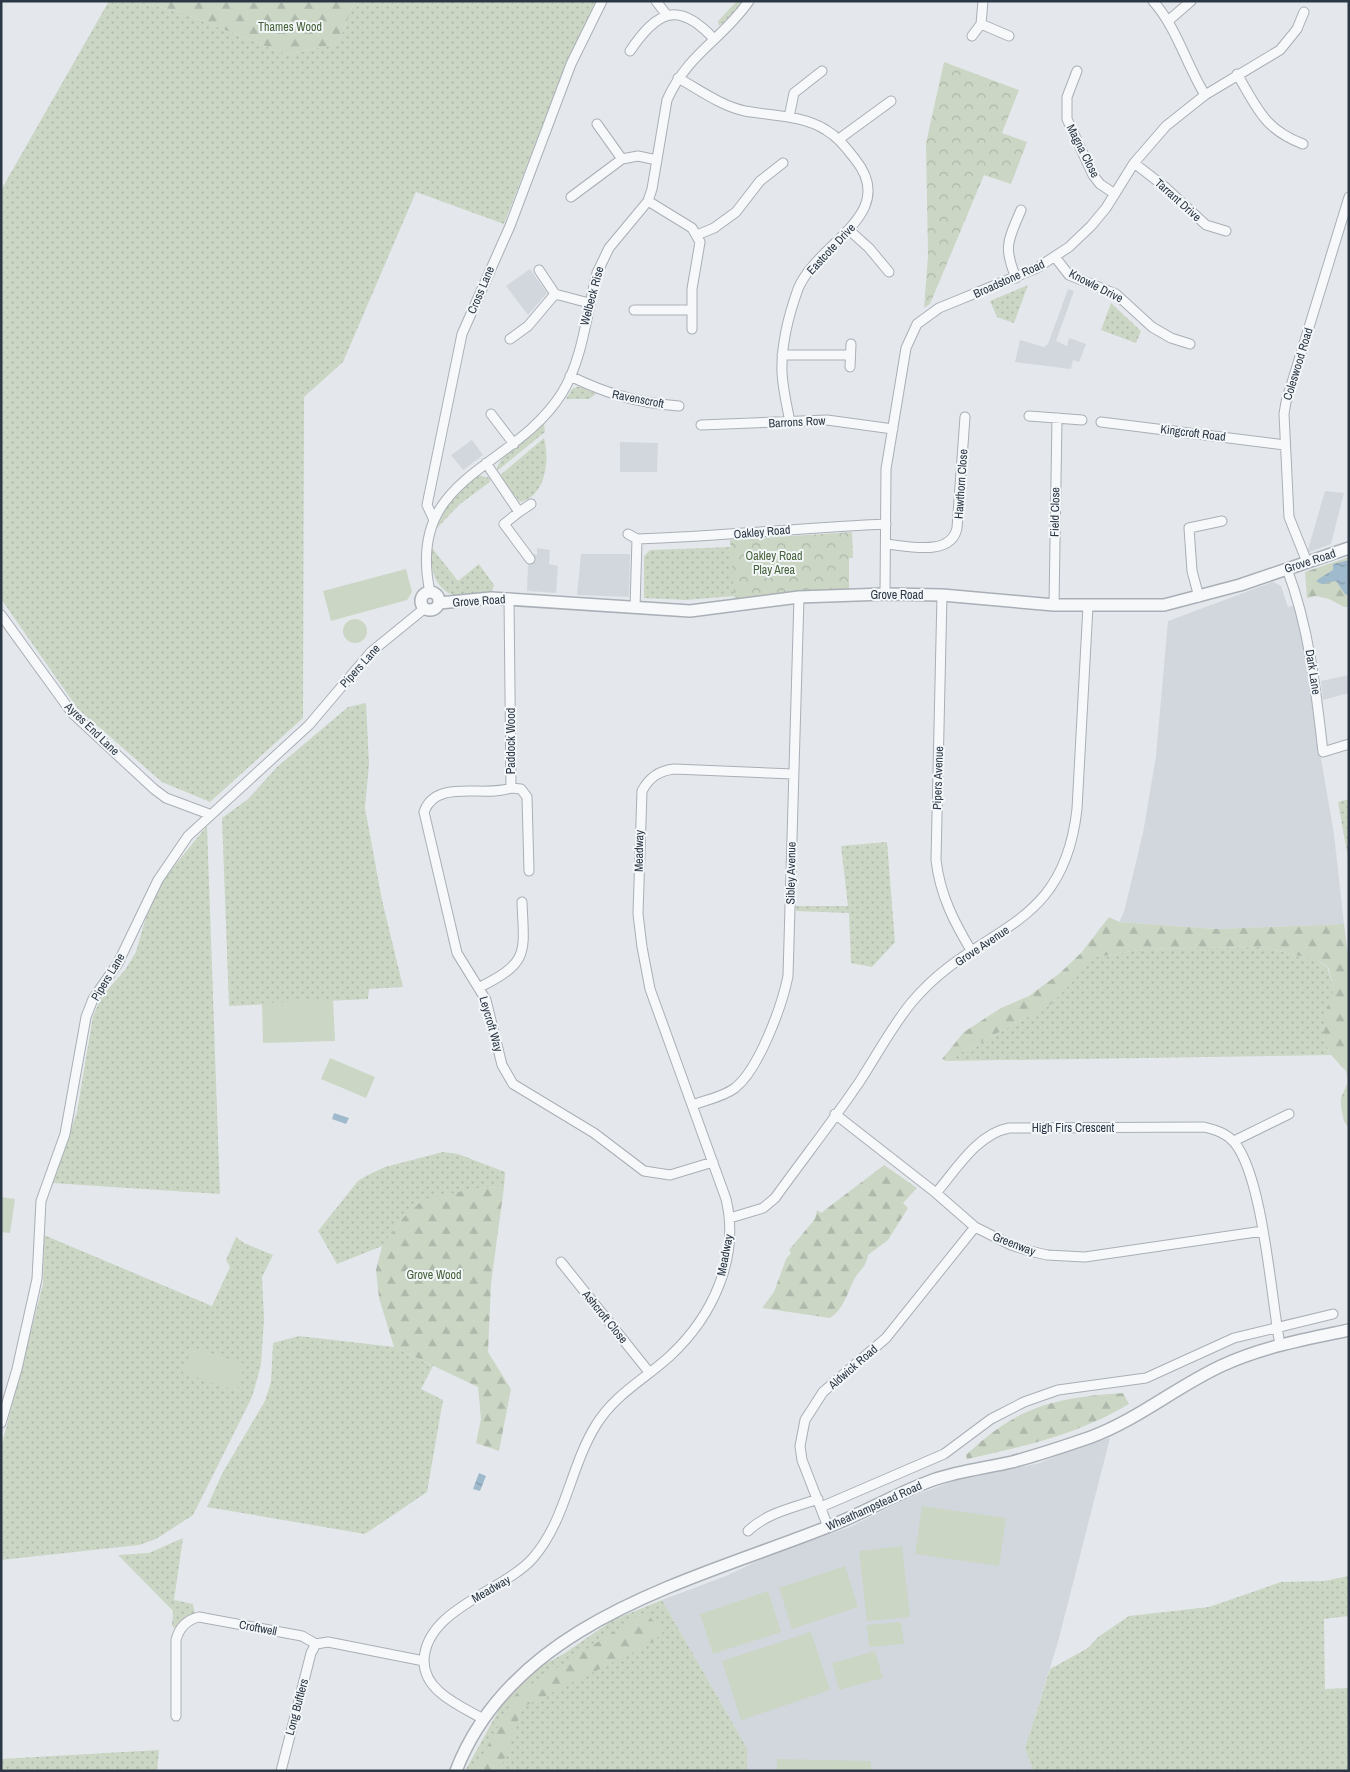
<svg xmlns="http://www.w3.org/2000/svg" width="1350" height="1772" viewBox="0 0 1350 1772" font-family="'Archivo Narrow',sans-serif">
<defs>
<pattern id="grass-dots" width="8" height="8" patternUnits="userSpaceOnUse" patternTransform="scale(1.25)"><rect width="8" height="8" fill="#cbd6c5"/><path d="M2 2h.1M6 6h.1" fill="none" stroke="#aeb8ab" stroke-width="1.8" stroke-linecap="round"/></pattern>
<pattern id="forest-firs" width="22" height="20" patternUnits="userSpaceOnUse" patternTransform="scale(1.25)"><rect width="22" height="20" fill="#cbd6c5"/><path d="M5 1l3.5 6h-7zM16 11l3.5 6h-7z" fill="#aeb8ab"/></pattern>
<pattern id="park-crowns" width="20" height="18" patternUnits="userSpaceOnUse" patternTransform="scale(1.25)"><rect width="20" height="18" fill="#cbd6c5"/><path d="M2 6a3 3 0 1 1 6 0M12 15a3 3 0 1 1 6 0" fill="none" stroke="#aeb8ab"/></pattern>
<pattern id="water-ripples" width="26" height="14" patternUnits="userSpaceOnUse" patternTransform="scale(1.25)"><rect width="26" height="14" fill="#9fbacc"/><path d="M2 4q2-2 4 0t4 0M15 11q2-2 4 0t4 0" fill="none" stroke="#8298a7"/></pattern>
</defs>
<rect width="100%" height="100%" fill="#e4e8ec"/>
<path fill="#d2d7de" d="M 530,269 L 547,293 L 528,315 L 506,286 Z
M 1068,289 L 1074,291 L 1056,341 L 1067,346 L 1069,338 L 1086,344 L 1079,362 L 1073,360 L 1071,369 L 1015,362 L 1020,340 L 1044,347 L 1048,344 Z
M 472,440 L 483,455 L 463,470 L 451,455 Z
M 620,442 L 658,443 L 657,472 L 620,472 Z
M 1325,491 L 1344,493 L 1331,544 L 1307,553 Z
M 537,548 L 550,550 L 549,564 L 558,566 L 556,593 L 527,591 L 528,564 L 534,554 L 537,555 Z
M 581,554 L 630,554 L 629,597 L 577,595 Z
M 1273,582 L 1281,586 L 1288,607 L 1295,605 L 1306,646 L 1319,747 L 1334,834 L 1344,924 L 1216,929 L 1119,922 L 1124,912 L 1143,833 L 1156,756 L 1168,621 Z
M 1349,675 L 1349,693 L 1323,700 L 1321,681 Z
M 1110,1438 L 1058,1642 L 1025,1748 L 1033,1771 L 747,1771 L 747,1748 L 662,1600 L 726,1576 L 774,1553 L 850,1527 L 906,1499 L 953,1481 L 1040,1463 L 1076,1447 Z"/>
<path fill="url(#grass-dots)" d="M 109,1 L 134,1 L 180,12 L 288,55 L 338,43 L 355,1 L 596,1 L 569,57 L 504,224 L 416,192 L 343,362 L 304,397 L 303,718 L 210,802 L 162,782 L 78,709 L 1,599 L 1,190 Z
M 744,1 L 736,13 L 719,26 L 718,21 L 736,2 Z
M 1028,285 L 1014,323 L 997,317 L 990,301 Z
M 1111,303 L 1141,331 L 1136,343 L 1101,330 Z
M 580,386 L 596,394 L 589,399 L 566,399 L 572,389 Z
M 544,424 L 545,432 L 497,471 L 498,465 L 502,459 Z
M 544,438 C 550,460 546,496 520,502 L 499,476 Z
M 478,475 L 490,478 L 490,482 L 460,504 L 437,528 C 438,506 461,487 478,475 Z
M 731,547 L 734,590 L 849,566 L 849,591 L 735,600 L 734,596 L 686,600 L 644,598 L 644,556 L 650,550 Z
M 432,548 L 458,581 L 479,564 L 494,585 L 492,592 C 481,594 468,598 457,596 C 436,592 428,567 432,548 Z
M 366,703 L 369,764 L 365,808 L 382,900 L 403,987 L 369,989 L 368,999 L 229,1006 L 222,818 L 248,799 L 277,767 L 348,707 Z
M 1349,799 L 1349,864 L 1338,802 Z
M 207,826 L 220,1194 L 52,1183 L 77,1112 L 93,1016 L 102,996 L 125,970 L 136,952 L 150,903 L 161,882 Z
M 887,842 L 895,942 L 872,967 L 851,963 L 849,913 L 796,911 L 796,906 L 848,906 L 841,846 Z
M 1261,947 L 1317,960 L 1327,967 L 1334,988 L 1323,1038 L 1331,1055 L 945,1061 L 1050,1005 L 1095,957 L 1145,949 Z
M 443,1152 L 458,1154 L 505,1172 L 504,1187 L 478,1188 L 403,1218 L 382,1246 L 337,1264 L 318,1231 L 358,1181 L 366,1176 L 385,1167 Z
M 44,1235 L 212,1306 L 230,1267 L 226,1260 L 236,1237 L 244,1243 L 273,1255 L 262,1277 L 264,1319 L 261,1365 L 252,1397 L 193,1515 L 156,1539 L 139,1545 L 1,1560 L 1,1448 L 43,1284 Z
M 299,1336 L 394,1347 L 433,1366 L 421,1389 L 443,1400 L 427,1492 L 365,1534 L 207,1507 L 223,1472 L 265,1401 L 271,1382 L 273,1343 Z
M 183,1538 L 174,1600 L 193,1604 L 195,1614 L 176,1629 L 172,1626 L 173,1611 L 118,1555 L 149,1553 Z
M 1349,1576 L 1349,1616 L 1324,1619 L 1325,1689 L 1349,1688 L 1349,1771 L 1033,1771 L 1025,1748 L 1050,1669 L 1088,1648 L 1098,1637 L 1129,1616 L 1209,1607 L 1281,1582 L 1324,1581 Z
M 662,1600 L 747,1748 L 747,1771 L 465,1771 L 505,1699 L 532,1671 L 565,1653 L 613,1620 Z
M 159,1750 L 157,1771 L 1,1771 L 1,1759 Z"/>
<path fill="url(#forest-firs)" d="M 134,1 L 355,1 L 338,43 L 288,55 L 180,12 Z
M 1349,557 L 1349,607 L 1344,607 L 1329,599 L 1316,596 L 1307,598 L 1305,572 Z
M 1109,917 L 1119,922 L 1216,929 L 1344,924 L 1349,964 L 1349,1129 L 1344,1121 L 1341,1107 L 1341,1098 L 1348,1082 L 1346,1071 L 1331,1055 L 1323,1038 L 1326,1012 L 1334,988 L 1328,967 L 1317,960 L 1261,947 L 1145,949 L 1096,957 L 1050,1005 L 945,1061 L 942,1059 L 964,1032 L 1001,1008 L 1029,996 L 1060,973 L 1081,953 Z
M 884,1165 L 917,1188 L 903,1203 L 908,1208 L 888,1240 L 868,1255 C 866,1269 858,1270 853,1282 C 846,1296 844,1308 830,1318 L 762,1308 L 774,1292 L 786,1259 L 791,1253 L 789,1250 L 815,1219 L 817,1210 L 821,1213 Z
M 504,1187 L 491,1284 L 488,1352 L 511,1389 L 499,1451 L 476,1443 L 481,1419 L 478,1387 L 394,1347 L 379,1298 L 376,1270 L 382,1246 L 403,1218 L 424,1199 L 478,1188 Z
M 1123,1393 L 1129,1404 C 1079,1434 1023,1447 967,1459 L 966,1455 C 1018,1406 1053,1398 1123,1393 Z
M 645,1612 L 664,1633 L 646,1646 L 523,1707 L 500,1771 L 474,1771 L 516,1694 Z"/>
<path fill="url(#park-crowns)" d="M 944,62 L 1019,90 L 1002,133 L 1027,142 L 1011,184 L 984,175 L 930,304 L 924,308 L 928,256 L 926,143 Z
M 852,532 L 853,558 L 849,558 L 849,588 L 734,596 L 730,540 Z"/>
<path fill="#cbd6c5" d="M 406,569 L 412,592 L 407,600 L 331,621 L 323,591 Z
M343 631a12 12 0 1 1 24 0a12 12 0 1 1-24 0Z
M 333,1000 L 335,1041 L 263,1043 L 262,1003 Z
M 330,1058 L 375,1077 L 366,1098 L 321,1079 Z
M 1,1197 L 15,1199 L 10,1233 L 1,1232 Z
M 192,1347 L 245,1364 L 237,1391 L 183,1373 Z
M 922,1506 L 1006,1518 L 999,1566 L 915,1554 Z
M 902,1546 L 910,1617 L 867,1621 L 859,1551 Z
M 845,1566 L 858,1607 L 792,1629 L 779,1588 Z
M 768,1591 L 781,1632 L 713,1654 L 700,1614 Z
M 901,1622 L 904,1644 L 869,1647 L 867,1625 Z
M 811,1632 L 830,1690 L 741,1720 L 722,1661 Z
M 875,1651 L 883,1678 L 839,1690 L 832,1663 Z
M 777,1759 L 871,1761 L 871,1771 L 777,1771 Z"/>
<path fill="url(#water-ripples)" d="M 1349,560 L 1349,596 L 1345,594 L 1336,581 L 1322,584 L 1317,582 L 1317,580 L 1333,570 L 1333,564 Z
M 334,1113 L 349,1118 L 346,1124 L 332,1119 Z
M 479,1473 L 486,1476 L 480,1491 L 473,1489 Z"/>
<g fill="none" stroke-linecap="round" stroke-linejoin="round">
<defs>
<path id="minor" d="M 656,1 L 666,14
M 1153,1 C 1177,28 1186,64 1205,95
M 1168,21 L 1191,1
M 981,24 L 1009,36
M 972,36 L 981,24 L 983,1
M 630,51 C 657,11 678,0 714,39
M 1077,71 L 1067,97 L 1067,119 L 1093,175 L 1100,184 L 1115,194
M 1237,74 C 1258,109 1264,129 1303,144
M 678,78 C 700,90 721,106 745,111 C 772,116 802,115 826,130 C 838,137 846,148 855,159 C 900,215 817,242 798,289 C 789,314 781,346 782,373 C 783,390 787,406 790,422
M 789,117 L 794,93 L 822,71
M 597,124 L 622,159 L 638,156 L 657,160
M 839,139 L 891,101
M 1134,163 L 1165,187 L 1206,225 L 1226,231
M 571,197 L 622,159
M 648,201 L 692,228 L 700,242 L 692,289 L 692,329
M 849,230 L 869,248 L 889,272
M 697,235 L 714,228 L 736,212 L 760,181 L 783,163
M 1055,257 L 1069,275 L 1116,294 L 1152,327 L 1171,338 L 1190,344
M 539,270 L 555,294 L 589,303
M 1016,278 C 1003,246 1008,241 1021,210
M 634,310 L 692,310
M 510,339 L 528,326 L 555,294
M 782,355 L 850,355
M 850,367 L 851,344
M 570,376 C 607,394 638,403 679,406
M 491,414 L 514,444
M 1029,416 L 1082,420
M 1101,422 L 1285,445
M 701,425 L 827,420 L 893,429
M 486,463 L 519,512 L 531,504
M 519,512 L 504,524 L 530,559
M 434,520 L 427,505 L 462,334 L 510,226 L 571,64 L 602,1
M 628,534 L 637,539 C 720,536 803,528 886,524
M 886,544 C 908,546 951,557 957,528 L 965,417
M 1307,562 L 1289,517 L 1284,414 L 1286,402 L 1349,197
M 1287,569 C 1309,627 1316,690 1323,752 L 1349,744
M 430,592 C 405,474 513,471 562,393 C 583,359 587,311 597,273 L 609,248 L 648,201 L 652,189 L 667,100 C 688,53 722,40 749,1
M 885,594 L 886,469 L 906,348 L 917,324 L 939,308 L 1037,268 L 1069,247 L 1091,226 L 1106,208 L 1134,163 L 1166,126 L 1205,95 L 1280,50 L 1297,29 L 1304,12
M 942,595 L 936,860 C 940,895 954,922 972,952
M 1199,597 L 1192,571 L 1189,528 L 1222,521
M 509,598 L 511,788 L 521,789 L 527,797 L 529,871
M 1054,605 L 1057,418
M 635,608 L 637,539
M 1,615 L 72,713 L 154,789 L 166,798 L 209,814
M 511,788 C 484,798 436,778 424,812 L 457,953 L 486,1000 L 502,1065 L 513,1084 L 594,1133 L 644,1171 L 670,1175 L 713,1162
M 480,987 C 530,962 524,953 522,902
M 692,1105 C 706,1100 723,1097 735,1088 C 759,1069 782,1006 788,976 L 799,597
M 835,1114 L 936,1193 L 975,1227 L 1011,1245 L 1030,1251 L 1047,1255 L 1085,1257 L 1263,1231
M 1234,1141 L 1289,1114
M 936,1193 C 956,1170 977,1134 1009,1128 L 1204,1127 C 1216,1130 1226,1133 1234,1142 C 1263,1176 1271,1297 1280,1345
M 730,1218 L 763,1208 L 775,1198 C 803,1159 833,1121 860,1081 C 877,1055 892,1026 912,1002 C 978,923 1063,935 1077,809 L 1088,606
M 561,1262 L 649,1372
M 1,1423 L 17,1369 L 37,1279 L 41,1201 L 65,1134 L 86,1017 L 93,999 L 118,963 L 158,880 L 188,836 L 309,725 L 371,652 L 425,608
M 821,1507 L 944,1454 L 991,1419 L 1024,1402 L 1058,1390 L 1146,1378 L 1234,1338 L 1333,1314
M 828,1527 L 802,1460 L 800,1446 L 805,1420 L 823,1392 L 886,1338 L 975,1227
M 748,1531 C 768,1512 793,1508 818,1499
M 176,1716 L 176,1640 C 179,1628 186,1620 199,1617 L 302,1636 L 316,1644 L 328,1642 L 424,1661
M 483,1719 C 461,1706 424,1692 424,1661 C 425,1609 504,1591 533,1558 C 566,1520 570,1467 596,1425 C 615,1394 645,1379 670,1356 C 713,1316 740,1257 726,1199 L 650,989 L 642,947 L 638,914 L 642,791 C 649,778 658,771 674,769 L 793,774
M 281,1771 L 311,1653 L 316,1644"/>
<path id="tertiary" d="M421 601a9 9 0 1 1 18 0a9 9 0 1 1-18 0Z
M 439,603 L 491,598 L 690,611 L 799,597 L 885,594 L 942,595 L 1054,605 L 1164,605 L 1240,585 L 1349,548
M 456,1771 C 514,1620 695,1580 830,1526 C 864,1513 897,1493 933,1480 C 959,1471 986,1468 1012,1462 C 1038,1455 1065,1446 1091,1437 C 1137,1420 1176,1387 1221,1366 C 1261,1347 1306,1339 1349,1330"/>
</defs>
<use href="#minor" stroke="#a9afb7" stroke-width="11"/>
<use href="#tertiary" stroke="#a9afb7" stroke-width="14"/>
<use href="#minor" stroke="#f7f8fa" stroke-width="9"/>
<use href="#tertiary" stroke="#f7f8fa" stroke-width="11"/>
</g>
<g text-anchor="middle" stroke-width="4" stroke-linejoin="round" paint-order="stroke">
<g font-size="12" fill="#446138" stroke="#f4f7f9">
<text x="290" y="31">Thames Wood</text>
<text x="774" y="560">Oakley Road<tspan x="774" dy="14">Play Area</tspan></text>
<text x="434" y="1279">Grove Wood</text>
</g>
<g font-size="12" fill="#2b3745" stroke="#f4f7f9">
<text transform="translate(1083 151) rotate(63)" y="4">Magna Close</text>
<text transform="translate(1178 200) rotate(42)" y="4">Tarrant Drive</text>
<text transform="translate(831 249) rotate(-47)" y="4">Eastcote Drive</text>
<text transform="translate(1009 279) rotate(-24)" y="4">Broadstone Road</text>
<text transform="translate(1096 286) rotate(27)" y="4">Knowle Drive</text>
<text transform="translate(481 290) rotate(-67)" y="4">Cross Lane</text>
<text transform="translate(592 296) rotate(-75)" y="4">Welbeck Rise</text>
<text transform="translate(1298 364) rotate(-73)" y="4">Coleswood Road</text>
<text transform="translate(638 399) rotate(11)" y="4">Ravenscroft</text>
<text transform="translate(797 422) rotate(-3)" y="4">Barrons Row</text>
<text transform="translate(1193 433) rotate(7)" y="4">Kingcroft Road</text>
<text transform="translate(961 484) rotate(-86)" y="4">Hawthorn Close</text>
<text transform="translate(1055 512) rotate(-89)" y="4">Field Close</text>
<text transform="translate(762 532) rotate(-5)" y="4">Oakley Road</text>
<text transform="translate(1310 561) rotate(-18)" y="4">Grove Road</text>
<text x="897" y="599">Grove Road</text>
<text transform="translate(479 601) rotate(-4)" y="4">Grove Road</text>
<text transform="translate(360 666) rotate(-48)" y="4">Pipers Lane</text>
<text transform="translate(1313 672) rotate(81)" y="4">Dark Lane</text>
<text transform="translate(92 729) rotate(44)" y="4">Ayres End Lane</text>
<text transform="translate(511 741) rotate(-90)" y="4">Paddock Wood</text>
<text transform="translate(938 778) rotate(-88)" y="4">Pipers Avenue</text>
<text transform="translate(639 851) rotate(-89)" y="4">Meadway</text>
<text transform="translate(791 873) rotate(-89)" y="4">Sibley Avenue</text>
<text transform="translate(982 946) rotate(-34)" y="4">Grove Avenue</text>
<text transform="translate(108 977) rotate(-59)" y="4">Pipers Lane</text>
<text transform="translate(491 1024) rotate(74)" y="4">Leycroft Way</text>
<text x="1073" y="1132">High Firs Crescent</text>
<text transform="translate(1014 1244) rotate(21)" y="4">Greenway</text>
<text transform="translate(725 1255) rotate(-79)" y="4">Meadway</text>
<text transform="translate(605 1317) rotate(51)" y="4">Ashcroft Close</text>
<text transform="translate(853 1367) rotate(-41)" y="4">Aldwick Road</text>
<text transform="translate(874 1506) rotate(-24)" y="4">Wheathampstead Road</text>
<text transform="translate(491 1589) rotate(-30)" y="4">Meadway</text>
<text transform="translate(258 1628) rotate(11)" y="4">Croftwell</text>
<text transform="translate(297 1707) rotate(-75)" y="4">Long Buftlers</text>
</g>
</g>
<rect width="1350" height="1772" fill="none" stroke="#2b3745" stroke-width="5"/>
</svg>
